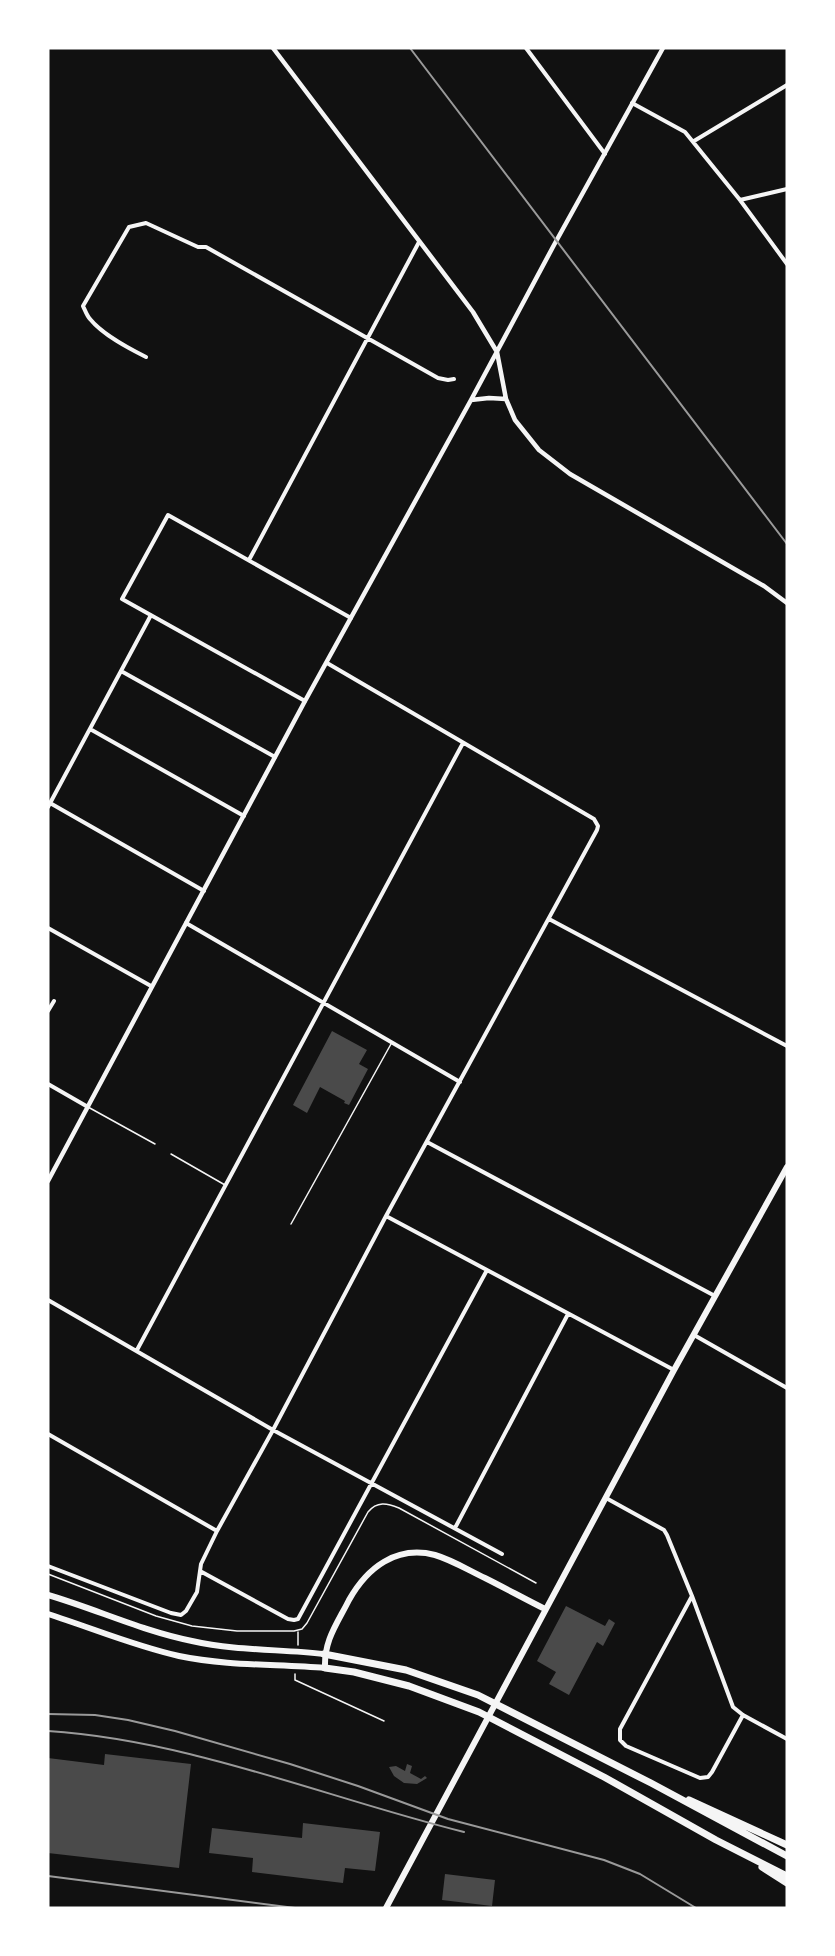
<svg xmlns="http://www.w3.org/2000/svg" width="835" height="1956" viewBox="0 0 835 1956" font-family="'Libre Baskerville',serif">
<rect width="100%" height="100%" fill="#111"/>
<path fill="#4a4a4a" d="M 332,1031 L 367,1050 L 359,1064 L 368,1069 L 349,1105 L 344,1103 L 345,1101 L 320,1087 L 307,1113 L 293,1105 Z
M 566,1606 L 605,1626 L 609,1619 L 615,1623 L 603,1646 L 597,1642 L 569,1695 L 549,1684 L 556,1672 L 537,1661 Z
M 105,1754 L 191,1764 L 179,1868 L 48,1853 L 48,1758 L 104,1765 Z
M 407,1764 L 412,1766 L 410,1773 L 421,1779 L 425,1776 L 427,1778 L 417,1784 L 404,1783 L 394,1776 L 389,1767 L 396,1766 L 405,1771 Z
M 303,1823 L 380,1832 L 375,1871 L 345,1868 L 343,1883 L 252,1872 L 253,1858 L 209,1853 L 212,1828 L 302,1838 Z
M 445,1874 L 495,1880 L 492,1906 L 442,1900 Z"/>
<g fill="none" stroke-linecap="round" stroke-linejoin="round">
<path stroke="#f5f5f5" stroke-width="1.5" d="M 48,1574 L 156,1616 L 192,1626 L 237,1631 L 294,1631 L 302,1629 L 307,1623 L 368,1512 C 377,1501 387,1503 399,1508 L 536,1583
M 298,1645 L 298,1632
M 295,1674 L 295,1680 L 384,1721"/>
<path stroke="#f5f5f5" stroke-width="1.5" d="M 88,1107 L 155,1144
M 171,1154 L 225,1185
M 291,1224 L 391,1044"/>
<path stroke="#f5f5f5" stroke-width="4" d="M 526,48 L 605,154
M 632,103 L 685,132 L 740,200 L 787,264
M 694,141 L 787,85
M 740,200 L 787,189
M 146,357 C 128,348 103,335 90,319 C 87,316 85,310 83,306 L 129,227 L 146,223 L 198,247 L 206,247 L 438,378 L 448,380 L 454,379
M 249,560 L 419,242
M 121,671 L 275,757
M 305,701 L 122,599 L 168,515 L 351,618
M 90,729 L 244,816
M 50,803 L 204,891
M 48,807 L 151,615
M 549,919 L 787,1046
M 186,923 L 460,1082
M 48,928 L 151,986
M 48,1011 L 54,1001
M 48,1084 L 88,1107
M 427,1142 L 715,1296
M 386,1216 L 674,1370
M 48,1300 L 273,1430 L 502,1554
M 694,1335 L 787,1388
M 137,1350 L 463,743
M 48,1434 L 217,1531
M 606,1498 L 664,1530 L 667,1535 L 692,1596 L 733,1707 L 743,1715 L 787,1739
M 455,1528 L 568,1314
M 48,1566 L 171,1613 L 181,1615 L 186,1611 L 197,1592 L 201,1564 L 217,1531 L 273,1430 L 386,1216 L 597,830 L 598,826 L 594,819 L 327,663
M 200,1571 L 288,1619 L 294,1620 L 298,1619 L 487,1270
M 692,1596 L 620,1729 L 620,1740 L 626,1746 L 700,1778 L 708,1777 L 712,1772 L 743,1715"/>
<path stroke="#f5f5f5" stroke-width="4.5" d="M 273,48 L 473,312 L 497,352 L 506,399 L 515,420 L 539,450 L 570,474 L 764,586 L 787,603
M 471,400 L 489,398 L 506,399
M 48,1181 L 305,701 L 471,400 L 554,245 L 663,48"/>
<path stroke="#f5f5f5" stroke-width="6" d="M 48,1595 C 96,1609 142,1631 192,1641 C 236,1651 280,1649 324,1654
M 48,1614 C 92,1628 134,1646 179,1656 C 227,1666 276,1664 325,1668 C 324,1640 337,1624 349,1600 C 367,1568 396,1545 435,1555 C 452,1560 468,1570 485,1578 C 505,1588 525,1599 545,1609
M 386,1908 L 674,1370 L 787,1167"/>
<path stroke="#f5f5f5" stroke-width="7" d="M 324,1654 L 406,1670 L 478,1695 L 651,1783 L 787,1856
M 325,1668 L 354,1672 L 409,1686 L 479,1712 L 604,1777 L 716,1840 L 787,1876
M 689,1800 L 787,1845
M 762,1867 L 787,1883"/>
<path stroke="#9a9a9a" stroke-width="2" d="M 410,48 L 787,544
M 48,1714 L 95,1715 L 128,1720 L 175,1731 L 290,1764 L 358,1786 L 448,1819 L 604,1860 L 640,1874 L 696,1908
M 48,1731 C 189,1740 327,1798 464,1832
M 48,1876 L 295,1908"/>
</g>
<rect width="835" height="1956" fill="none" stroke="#ffffff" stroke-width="99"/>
</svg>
